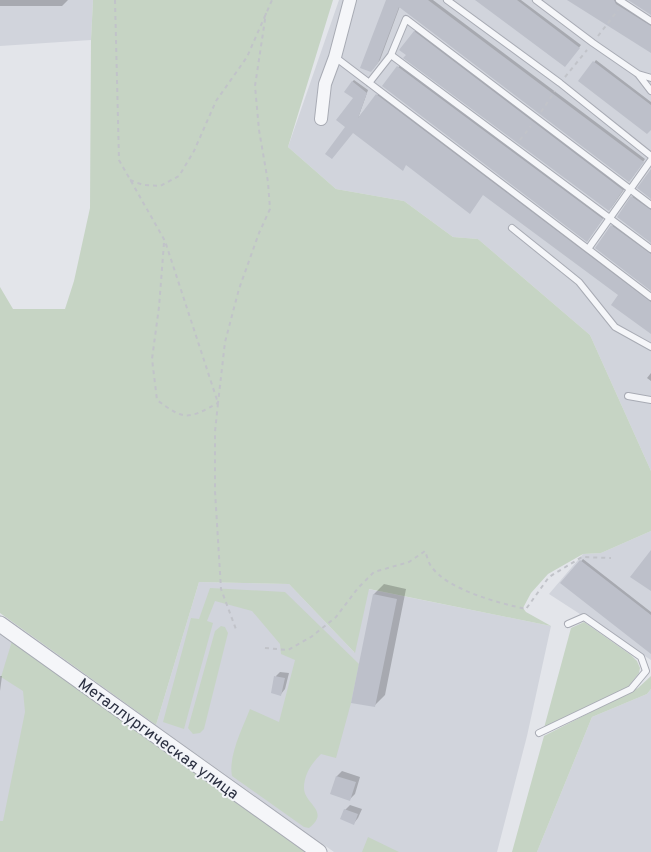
<svg xmlns="http://www.w3.org/2000/svg" width="651" height="852" viewBox="0 0 651 852" font-family="Overpass,sans-serif">
<rect width="100%" height="100%" fill="#e3e5ea"/>
<path fill="#d1d4dc" d="M 0,0 L 93,0 L 91,40 L 0,46 Z
M 339,0 L 651,0 L 651,471 L 590,335 L 478,239 L 453,237 L 404,201 L 336,189 L 288,147 Z
M 651,531 L 651,660 L 549,594 L 583,554 L 601,553 Z
M 199,582 L 289,584 L 354,652 L 368,589 L 551,626 L 527,736 L 497,852 L 334,852 L 156,725 Z
M 0,629 L 16,641 L 25,689 L 27,710 L 4,824 L 0,824 Z
M 651,689 L 651,852 L 537,852 L 592,717 L 647,694 Z"/>
<path fill="#c6d4c4" d="M 93,0 L 333,0 L 288,147 L 336,189 L 404,201 L 453,237 L 478,239 L 590,335 L 651,471 L 651,531 L 601,553 L 583,554 L 548,574 L 531,593 L 523,608 L 526,612 L 551,626 L 369,589 L 355,653 L 289,584 L 199,582 L 156,725 L 0,613 L 0,287 L 13,309 L 65,309 L 74,281 L 90,208 L 91,40 Z
M 210,588 L 285,592 L 359,664 L 351,703 L 336,758 L 321,754 C 312,763 304,774 304,788 C 304,804 331,811 309,828 L 304,827 L 232,776 C 228,756 243,727 250,709 L 279,722 L 295,660 L 281,654 L 280,644 L 252,611 L 215,601 L 207,621 L 213,623 L 184,729 L 163,722 L 191,618 L 199,619 Z
M 584,622 L 631,655 L 637,661 L 640,668 L 639,673 L 628,687 L 544,728 L 571,628 Z
M 221,626 L 225,627 L 228,633 L 204,729 L 200,733 L 193,734 L 188,728 L 215,631 Z
M 12,641 L 309,852 L 0,852 L 0,821 L 3,821 L 25,712 L 23,691 L 1,677 Z
M 651,676 L 651,689 L 647,694 L 592,717 L 537,852 L 512,852 L 544,736 L 638,688 Z
M 368,837 L 399,852 L 362,852 Z"/>
<path fill="#0003" d="M 0,0 L 68,0 L 62,6 L 0,6 Z
M 388,0 L 433,0 L 645,159 L 631,179 L 400,6 L 380,60 L 373,69 Z
M 477,0 L 521,0 L 581,45 L 567,63 Z
M 570,0 L 617,0 L 651,24 L 651,51 Z
M 416,30 L 625,188 L 611,208 L 414,32 Z
M 596,60 L 651,102 L 651,129 L 580,81 Z
M 400,65 L 604,217 L 589,238 L 384,86 Z
M 354,80 L 368,90 L 358,118 L 379,93 L 651,299 L 651,333 L 620,295 L 483,194 L 407,164 L 347,127 L 354,98 L 352,82 Z
M 634,195 L 651,208 L 651,241 L 632,197 Z
M 614,224 L 651,251 L 651,289 L 612,226 Z
M 651,373 L 651,381 L 647,378 Z
M 583,559 L 651,612 L 651,652 L 562,583 Z
M 384,584 L 406,589 L 385,695 L 375,705 L 374,594 Z
M 280,672 L 289,673 L 285,689 L 281,694 L 276,676 Z
M 0,676 L 2,676 L 0,691 Z
M 342,771 L 360,777 L 355,794 L 350,799 L 332,794 L 337,776 Z
M 350,805 L 362,809 L 358,818 L 354,823 L 345,810 Z"/>
<path fill="#bdc0ca" d="M 386,0 L 428,0 L 644,162 L 629,182 L 399,7 L 378,63 L 371,72 L 360,68 Z
M 475,0 L 517,0 L 580,48 L 565,67 Z
M 567,0 L 614,0 L 616,4 L 651,26 L 651,53 Z
M 628,0 L 651,0 L 651,15 Z
M 414,31 L 623,190 L 609,211 L 403,58 L 406,55 L 399,50 Z
M 593,61 L 651,105 L 651,130 L 647,134 L 578,81 Z
M 397,66 L 603,219 L 587,242 L 382,86 Z
M 352,81 L 367,93 L 358,118 L 376,94 L 651,302 L 651,334 L 611,305 L 618,295 L 483,195 L 470,214 L 406,165 L 403,171 L 353,133 L 332,159 L 325,154 L 345,127 L 336,120 L 353,98 L 344,92 Z
M 651,169 L 651,199 L 637,188 Z
M 631,196 L 651,210 L 651,243 L 617,217 Z
M 611,225 L 651,254 L 651,291 L 595,248 Z
M 651,550 L 651,591 L 630,577 Z
M 580,560 L 651,615 L 651,654 L 560,583 Z
M 373,594 L 397,599 L 375,707 L 351,703 Z
M 274,676 L 285,678 L 281,696 L 271,693 Z
M 336,776 L 356,782 L 350,801 L 330,794 Z
M 344,809 L 358,814 L 354,825 L 340,819 Z"/>
<g fill="none" stroke-linecap="round" stroke-linejoin="round">
<defs>
<path id="service" d="M 447,0 L 560,83 L 651,156
M 536,0 L 593,43 L 638,74 L 651,91
M 619,0 L 651,21
M 391,55 L 406,19 L 651,205
M 335,57 L 588,249
M 638,74 L 651,78
M 369,83 L 391,55 L 651,249
M 651,160 L 588,249 L 651,297
M 512,228 L 579,282 L 615,327 L 651,347
M 628,396 L 651,400
M 539,733 L 631,689 L 646,671 L 641,657 L 584,617 L 568,624"/>
<path id="minor" d="M 321,119 L 325,84 L 335,57 L 350,0"/>
<path id="tertiary" d="M 0,624 L 319,852"/>
</defs>
<use href="#service" stroke="#a8abb4" stroke-width="8"/>
<use href="#minor" stroke="#a8abb4" stroke-width="14"/>
<use href="#tertiary" stroke="#a8abb4" stroke-width="17"/>
<path stroke="#c1c3c9" stroke-width="2" stroke-dasharray="4 4" stroke-linecap="butt" d="M 115,0 L 119,160 L 165,241 L 218,403 L 215,432 L 215,491 L 221,589 L 237,632
M 598,36 L 618,10
M 565,77 L 587,50
M 541,112 L 555,91
M 520,140 L 531,126
M 130,180 L 143,185 L 160,186 L 179,176 L 194,151 L 216,101 L 247,57 L 272,0
M 164,243 L 159,307 L 152,359 L 157,400 C 185,421 188,419 218,403 L 225,342 L 239,289 L 259,233 L 270,209 L 268,182 L 259,130 L 255,86 L 266,13
M 265,648 L 288,650 L 311,637 L 336,617 L 358,588 L 374,572 L 409,562 L 425,551 C 427,556 428,562 431,566 C 447,590 499,603 526,609 L 549,577 L 582,557 L 611,558"/>
<use href="#service" stroke="#f5f6f9" stroke-width="6"/>
<use href="#minor" stroke="#f5f6f9" stroke-width="12"/>
<use href="#tertiary" stroke="#f5f6f9" stroke-width="15"/>
</g>
<g text-anchor="middle" stroke-width="4" stroke-linejoin="round" paint-order="stroke">
<g font-size="16" fill="#2c3142" stroke="#f2f4f8">
<text transform="translate(159 738) rotate(36)" y="6">Металлургическая улица</text>
</g>
</g>
</svg>
